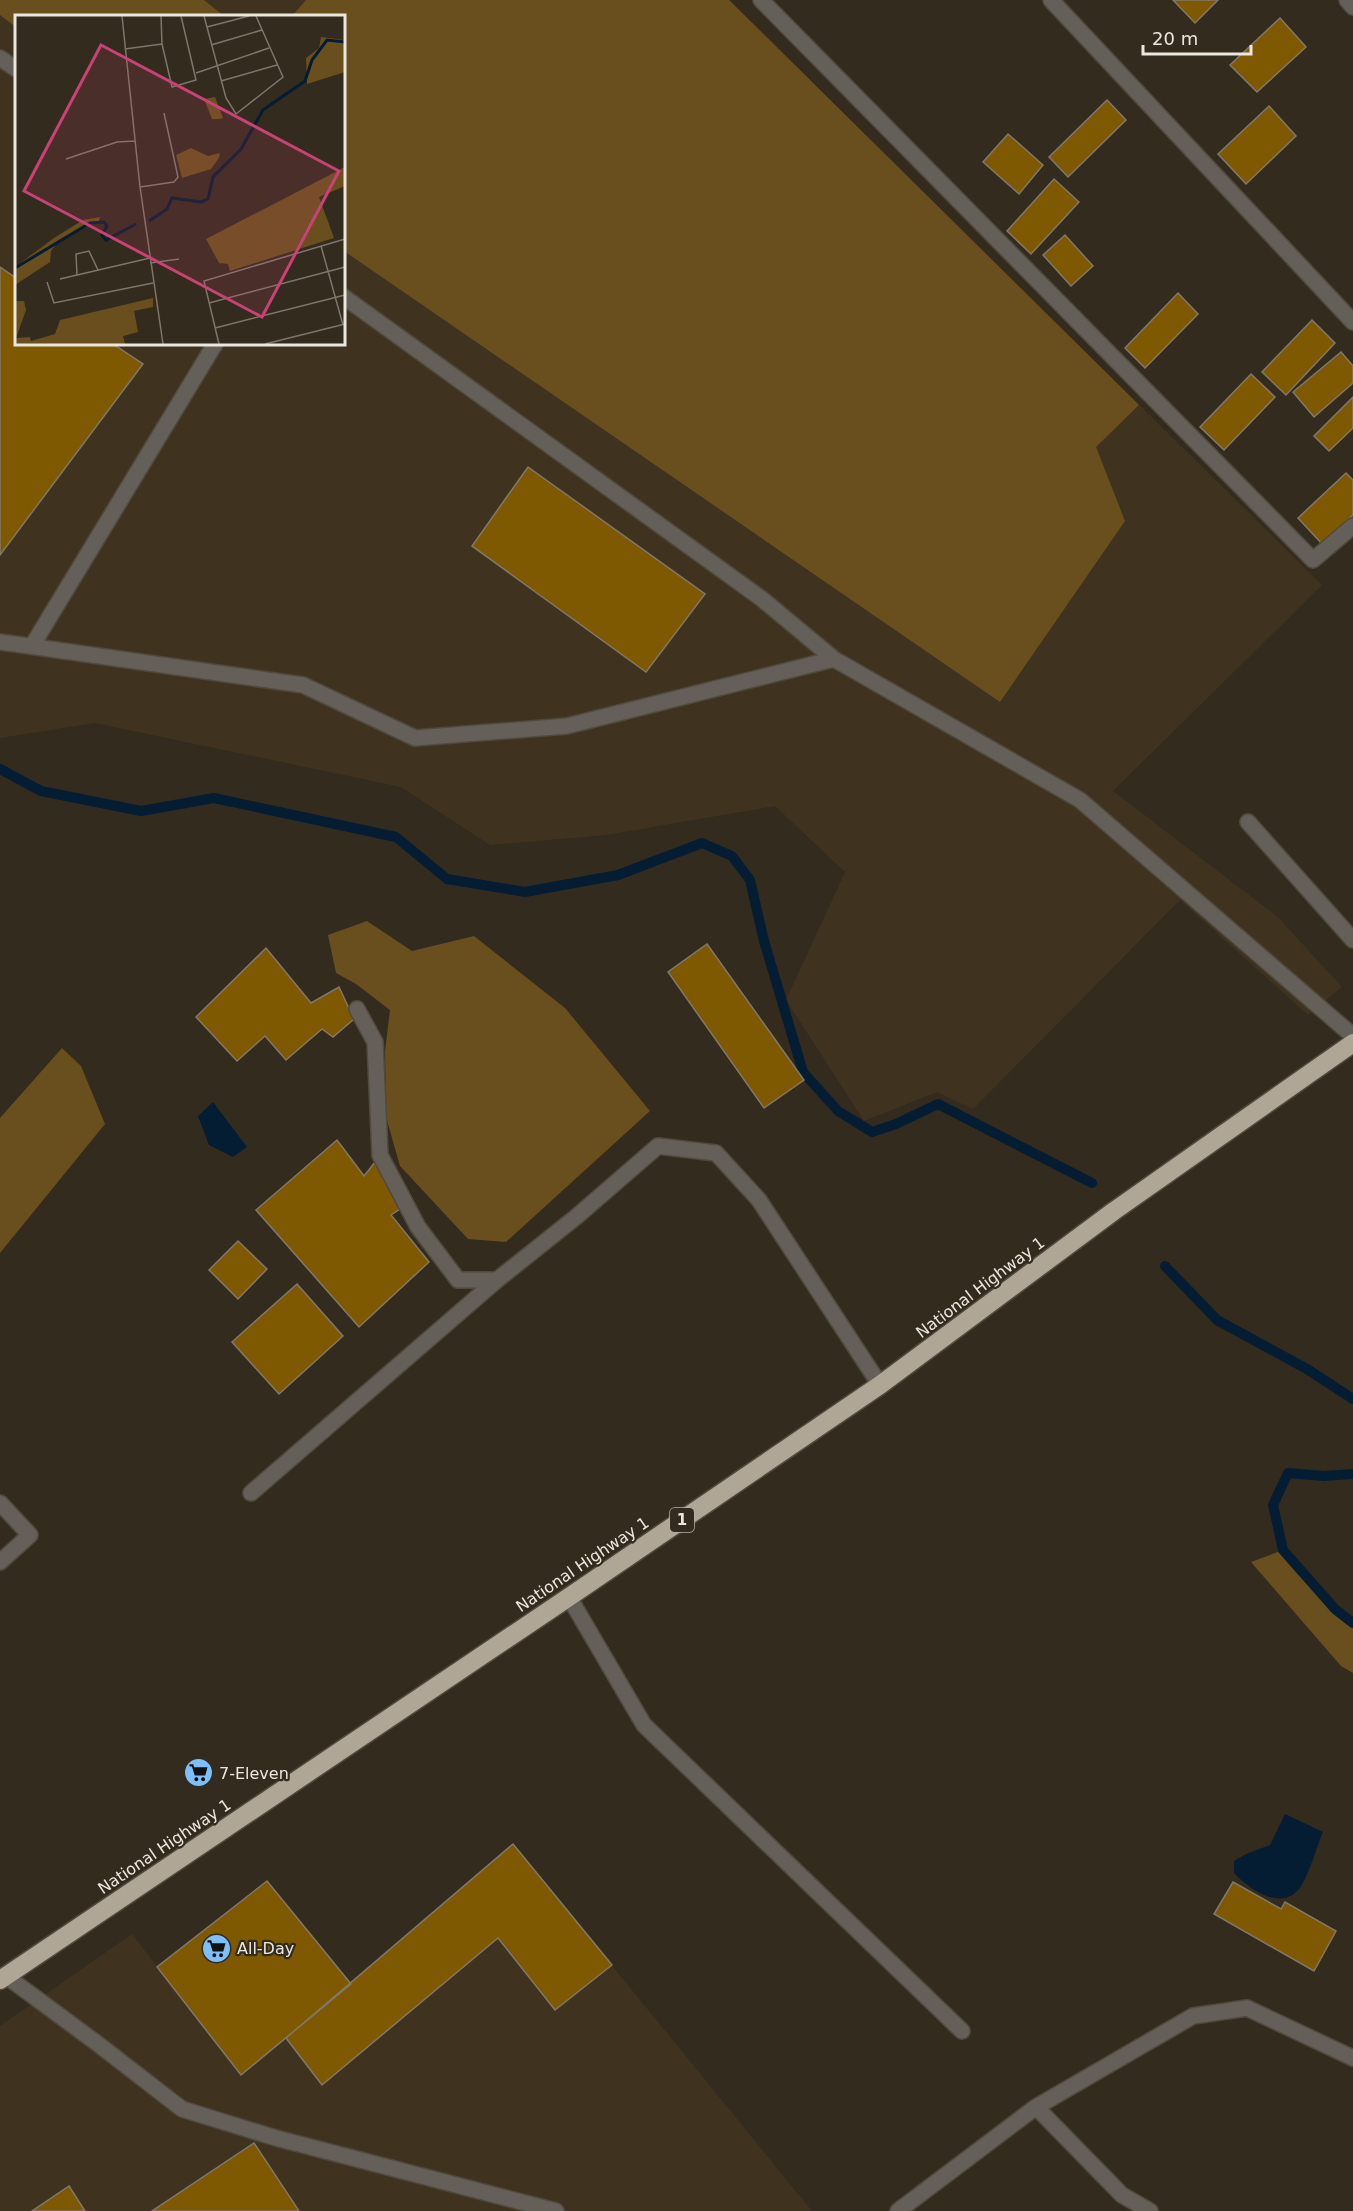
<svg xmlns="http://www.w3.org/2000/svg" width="1353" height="2211" viewBox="0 0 1353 2211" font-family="'DejaVu Sans',sans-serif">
<rect width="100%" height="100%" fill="#332b1e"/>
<path fill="#3f3320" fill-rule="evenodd" d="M 0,0 L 729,0 L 1322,585 L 1113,791 L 1278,917 L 1342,987 L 1308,1015 L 1180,900 L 973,1109 L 937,1092 L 864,1121 L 786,1000 L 845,872 L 775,806 L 606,835 L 490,845 L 401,787 L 95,723 L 0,738 ZM 16,16 L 344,16 L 344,344 L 16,344 Z
M 513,1844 L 812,2211 L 0,2211 L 0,2026 L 132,1934 L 241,2075 L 439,1910 Z"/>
<path fill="#694f1e" d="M 0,0 L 204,0 L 224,16 L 16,16 L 16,27 L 0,15 Z
M 306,0 L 729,0 L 1139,405 L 1096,447 L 1125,521 L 1000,702 L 344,251 L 344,16 L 292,16 Z
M 367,921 L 412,951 L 474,936 L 565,1008 L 650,1111 L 506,1242 L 468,1239 L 400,1166 L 386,1117 L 385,1051 L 390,1010 L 356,984 L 336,973 L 328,935 Z
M 62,1048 L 81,1066 L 105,1124 L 0,1253 L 0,1118 Z
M 1283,1550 L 1335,1609 L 1353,1623 L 1353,1673 L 1341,1666 L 1251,1562 Z"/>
<path fill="#051d32" d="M 213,1102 L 247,1147 L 233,1157 L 209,1145 L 198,1116 Z
M 1285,1814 L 1323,1832 C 1317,1846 1308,1878 1299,1889 C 1280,1912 1248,1888 1234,1873 L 1234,1861 L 1246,1854 L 1270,1845 Z"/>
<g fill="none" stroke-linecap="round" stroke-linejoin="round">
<path stroke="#051d32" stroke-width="10" d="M 0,769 L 41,791 L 141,811 L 214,798 L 396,837 L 447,879 L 525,892 L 618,875 L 702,843 L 732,856 L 750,880 L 764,941 L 803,1072 L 838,1111 L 872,1132 L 896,1124 L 938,1104 L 1092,1183
M 1165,1266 L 1217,1320 L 1307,1369 L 1353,1399
M 1353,1474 L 1324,1476 L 1288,1473 L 1273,1505 L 1283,1550 L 1335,1609 L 1353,1623"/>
</g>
<path fill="#7f5902" stroke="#827869" stroke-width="1.5" d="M 1173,0 L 1218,0 L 1195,23 Z
M 1280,18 L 1306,47 L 1257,92 L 1230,65 Z
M 1107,100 L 1126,120 L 1068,177 L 1049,157 Z
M 1269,106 L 1296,136 L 1246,184 L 1218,154 Z
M 1008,134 L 1043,165 L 1019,194 L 983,162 Z
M 1054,179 L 1079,202 L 1031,254 L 1007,231 Z
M 1065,235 L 1093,266 L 1071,286 L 1043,255 Z
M 0,267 L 16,278 L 16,344 L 113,344 L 143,364 L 0,555 Z
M 1178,293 L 1198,314 L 1145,368 L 1125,348 Z
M 1312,320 L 1335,343 L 1286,395 L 1262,372 Z
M 1341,352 L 1353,366 L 1353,383 L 1314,417 L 1293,392 Z
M 1251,374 L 1275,397 L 1224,450 L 1200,427 Z
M 1353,397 L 1353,428 L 1329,451 L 1314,436 Z
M 528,467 L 705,594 L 646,672 L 472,546 Z
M 1346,473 L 1353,480 L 1353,515 L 1322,544 L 1298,518 Z
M 707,944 L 804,1080 L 764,1108 L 668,972 Z
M 266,948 L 311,1003 L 339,987 L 354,1019 L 333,1037 L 322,1029 L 286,1060 L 265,1036 L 237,1061 L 196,1017 Z
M 337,1140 L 364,1176 L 375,1162 L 400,1209 L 391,1215 L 429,1262 L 359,1327 L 256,1210 Z
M 238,1241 L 267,1269 L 238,1299 L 209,1270 Z
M 297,1284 L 343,1336 L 279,1394 L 232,1342 Z
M 513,1844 L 612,1965 L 555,2010 L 498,1938 L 322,2085 L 286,2038 Z
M 267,1881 L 351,1984 L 241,2075 L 157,1967 Z
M 1233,1882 L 1281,1909 L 1285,1902 L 1336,1931 L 1314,1971 L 1214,1914 Z
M 254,2143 L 299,2211 L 152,2211 Z
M 69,2186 L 85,2211 L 32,2211 Z"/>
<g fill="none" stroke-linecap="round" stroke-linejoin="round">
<defs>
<path id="minor" d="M 761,0 L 1313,560 L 1353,526
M 1051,0 L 1353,322
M 1347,0 L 1353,7
M 0,58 L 16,69
M 344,297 L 762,599 L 834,659 L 1080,800 L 1353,1036
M 0,642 L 303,685 L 415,738 L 567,726 L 834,659
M 32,646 L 215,344
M 1248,822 L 1353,940
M 357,1009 L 375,1042 L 380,1155 L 418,1227 L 458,1280 L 497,1280
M 251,1493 L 497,1280 L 576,1217 L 658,1146 L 716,1153 L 759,1200 L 880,1385
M 0,1503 L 30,1535 L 0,1562
M 569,1597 L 644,1725 L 962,2031
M 6,1976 L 98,2044 L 182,2109 L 276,2138 L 556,2211
M 1036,2107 L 1122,2195 L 1150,2211
M 898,2211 L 1036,2107 L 1193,2016 L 1247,2008 L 1353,2058"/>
<path id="highway" d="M 0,1980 L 569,1597 L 880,1385 L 1114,1211 L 1353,1043"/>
</defs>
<use href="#minor" stroke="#51493d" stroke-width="18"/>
<use href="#highway" stroke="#51493d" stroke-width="21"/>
<use href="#minor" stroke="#646059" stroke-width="15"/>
<use href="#highway" stroke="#b0a696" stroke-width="18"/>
</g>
<defs>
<symbol id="supermarket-disc" viewBox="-11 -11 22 22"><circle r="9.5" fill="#7ebef9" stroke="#332b1e"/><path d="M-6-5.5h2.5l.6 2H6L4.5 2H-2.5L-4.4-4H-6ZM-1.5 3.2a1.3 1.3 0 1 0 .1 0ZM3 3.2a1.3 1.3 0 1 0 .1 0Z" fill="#111"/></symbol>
</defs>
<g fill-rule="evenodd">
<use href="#supermarket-disc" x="182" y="1756" width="33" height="33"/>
<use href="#supermarket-disc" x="200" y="1932" width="33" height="33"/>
</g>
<g text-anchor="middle" stroke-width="4.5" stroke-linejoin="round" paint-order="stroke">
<rect fill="#332b1e" stroke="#b4afa4" stroke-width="1.5" x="670" y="1508" width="24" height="24" rx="4.5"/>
<g font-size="15" font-weight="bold" fill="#ece7de">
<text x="682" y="1525">1</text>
</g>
<g font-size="16" fill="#ece7de" stroke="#332b1e">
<text transform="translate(980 1287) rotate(-37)" y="6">National Highway 1</text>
<text transform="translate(582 1564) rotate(-34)" y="6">National Highway 1</text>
<text transform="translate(164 1846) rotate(-34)" y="6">National Highway 1</text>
</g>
<g font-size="16" fill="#ece7de" stroke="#332b1e" text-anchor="start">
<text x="219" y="1779">7-Eleven</text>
<text x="237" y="1954">All-Day</text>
</g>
</g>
<g transform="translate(15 15)">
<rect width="330" height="330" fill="#332b1e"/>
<path d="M 306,22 L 330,25 L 330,57 L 292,69 L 291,43 L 304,33 ZM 200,82 L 208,103 L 205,104 L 197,104 L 189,84 ZM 176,133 L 193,141 L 205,138 L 204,143 L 196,154 L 167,163 L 161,140 ZM 330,152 L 330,171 L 304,182 L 319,223 L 215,256 L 213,249 L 204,248 L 191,224 ZM 85,202 L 84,206 L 44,225 L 36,236 L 35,247 L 0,270 L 0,252 L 39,223 L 68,205 ZM 138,283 L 138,292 L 119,296 L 123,317 L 108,321 L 110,329 L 0,329 L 0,286 L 9,286 L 11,295 L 1,323 L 15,322 L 16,326 L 40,319 L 45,305 Z" fill="#694f1e"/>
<path fill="none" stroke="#051d32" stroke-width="3" d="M 134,206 L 152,194 L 157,183 L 186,187 L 193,184 L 198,162 L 226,134 L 248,95 L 290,66 L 297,45 L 312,25 L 330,27M 0,253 L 75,208 L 89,207 L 92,211 L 87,220 L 91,225 L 121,209"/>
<path fill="none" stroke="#7d766b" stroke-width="1.5" d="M 107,1 L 125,172 L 148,329M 146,1 L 147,29 L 157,72 L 181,65 L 166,1M 189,1 L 211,83 L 221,99 L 268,62 L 241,1M 192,12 L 234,1M 196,30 L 247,15M 110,34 L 147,29M 181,58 L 254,33M 206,66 L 262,50M 51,144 L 102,127 L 120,126M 125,172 L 159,167 L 163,162 L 149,98M 306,231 L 328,310M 135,248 L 164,244M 62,260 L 61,239 L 74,236 L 83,255M 45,264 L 135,243M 32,267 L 39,288 L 138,268M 194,288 L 330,252M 200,313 L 330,280M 204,329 L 189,266 L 330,224M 250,329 L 330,309"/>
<path fill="#ca4175" fill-opacity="0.15" stroke="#ca4175" stroke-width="3" d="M 86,30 L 324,156 L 247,302 L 9,176 Z"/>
<rect width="330" height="330" fill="none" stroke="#ece7de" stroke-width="3"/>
</g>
<path d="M1143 45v9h108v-9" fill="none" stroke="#ece7de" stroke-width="3"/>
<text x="1152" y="45" font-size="18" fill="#ece7de" stroke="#332b1e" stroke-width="4.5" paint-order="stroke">20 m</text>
</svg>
